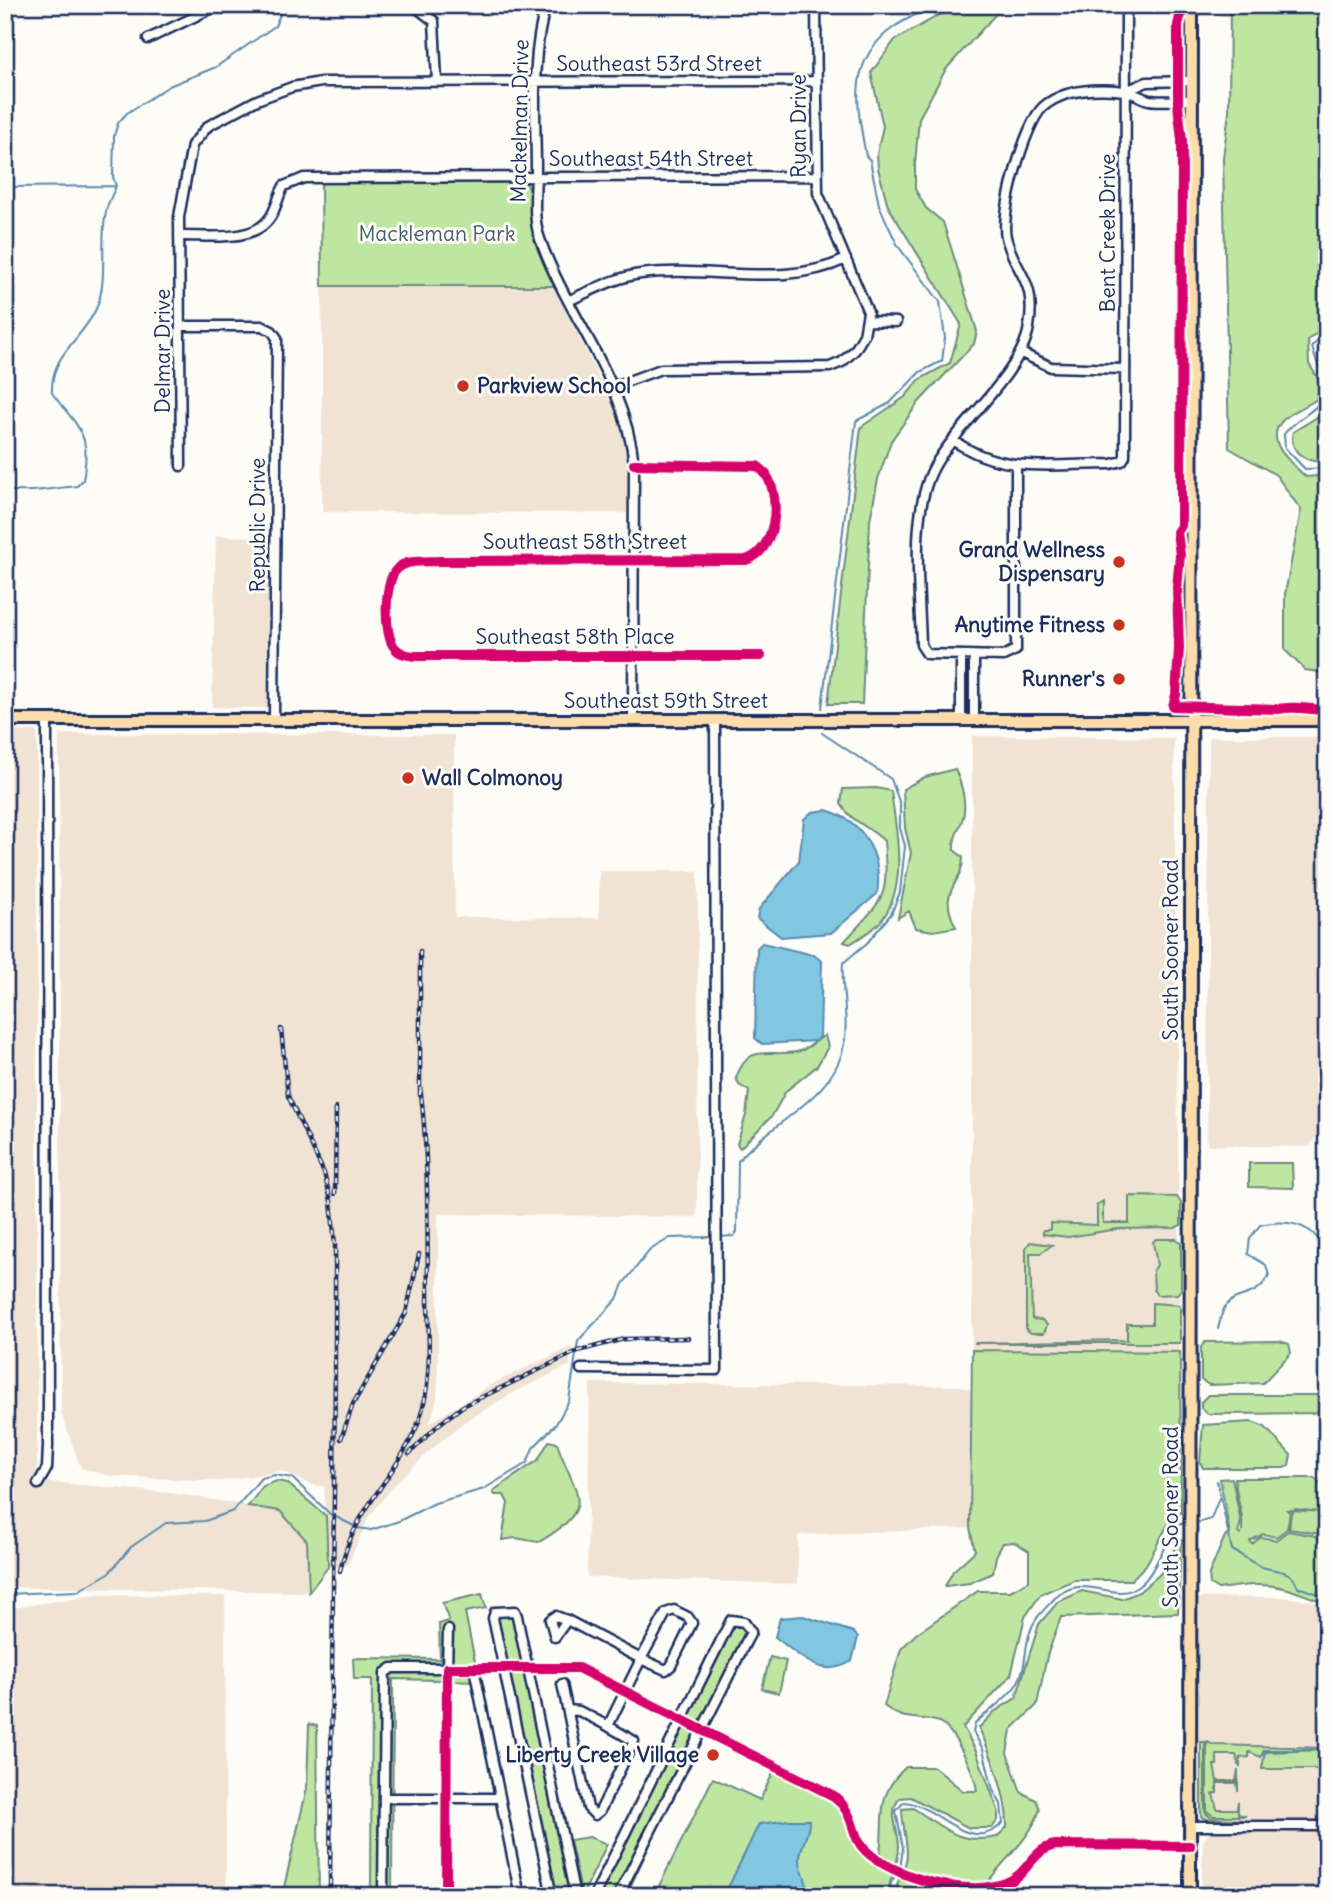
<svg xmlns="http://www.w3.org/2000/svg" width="1332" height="1901" viewBox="0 0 1332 1901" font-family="Delius,sans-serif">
<rect width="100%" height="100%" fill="#fdfcf7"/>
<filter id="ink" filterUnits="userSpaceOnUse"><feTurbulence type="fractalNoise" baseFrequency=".0143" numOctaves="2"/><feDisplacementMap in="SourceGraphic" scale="14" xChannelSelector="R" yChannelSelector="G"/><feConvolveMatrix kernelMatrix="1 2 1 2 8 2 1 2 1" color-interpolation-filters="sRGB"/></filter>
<g filter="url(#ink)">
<path fill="#f0e3d4" d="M 322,286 L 554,286 L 624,429 L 629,462 L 628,513 L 322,512 Z
M 216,536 L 269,537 L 268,708 L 212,707 Z
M 5,731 L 37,731 L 37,1481 L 171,1493 L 280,1511 L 307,1541 L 309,1592 L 5,1587 Z
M 59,734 L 454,735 L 455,917 L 599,918 L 599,871 L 698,871 L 697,1217 L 438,1214 L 438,1377 L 437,1399 L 430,1423 L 492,1384 L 572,1346 L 570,1365 L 509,1395 L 464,1422 L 431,1450 L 396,1483 L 368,1518 L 348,1565 L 328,1567 L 324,1486 L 311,1485 L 282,1471 L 222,1481 L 110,1476 L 81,1468 L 61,1413 Z
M 972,736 L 1174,738 L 1180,1352 L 972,1350 Z
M 1209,737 L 1327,737 L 1327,1121 L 1309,1147 L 1207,1145 Z
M 590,1383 L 959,1386 L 972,1390 L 970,1528 L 798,1535 L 798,1584 L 587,1577 Z
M 96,1595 L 225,1596 L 226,1896 L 5,1896 L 5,1609 Z
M 1283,1597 L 1327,1603 L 1327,1821 L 1207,1821 L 1199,1813 L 1199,1742 L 1190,1741 L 1190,1598 Z
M 1327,1832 L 1327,1896 L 1201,1896 L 1203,1842 L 1209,1833 Z"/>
<path fill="#bfe6a1" stroke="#6d8a80" stroke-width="2" d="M 957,5 L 1004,5 L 946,69 L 919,118 L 915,164 L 915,189 L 926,208 L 943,222 L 977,331 L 974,344 L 919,402 L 891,441 L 878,479 L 870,520 L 862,704 L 828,704 L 861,427 L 905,397 L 920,379 L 950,363 L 961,324 L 888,206 L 878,168 L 877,154 L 883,126 L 871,73 L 895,40 Z
M 1230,5 L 1327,5 L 1327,325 L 1308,340 L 1309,364 L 1320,382 L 1317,399 C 1307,406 1293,411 1284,419 C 1261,441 1292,463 1306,477 L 1327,475 L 1327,673 L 1305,670 L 1285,650 L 1285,594 L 1301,510 L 1276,475 L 1229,448 L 1223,158 L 1229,112 Z
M 525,181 C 535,195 530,213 533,229 C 536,249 545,268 554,286 L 322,286 L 321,182 Z
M 1327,411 L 1327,460 C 1308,465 1288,452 1293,432 Z
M 955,769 C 962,785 968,804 962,821 C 958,831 953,839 954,850 L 963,857 C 963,887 936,888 956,927 L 933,931 L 916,928 L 909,911 L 898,918 L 911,853 L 905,828 L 903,789 L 925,777 Z
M 876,788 L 891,791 C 896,831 909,885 881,921 C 874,930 860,937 850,944 L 844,942 C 882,898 890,903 884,841 C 869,826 852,823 841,804 L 843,789 Z
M 825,1035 L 828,1047 L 817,1066 L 786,1091 L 772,1116 L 740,1148 L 737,1144 L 746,1115 L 749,1091 L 739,1085 L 736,1078 C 749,1042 767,1057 796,1052 C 806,1051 817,1040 825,1035 Z
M 1249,1163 L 1292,1163 L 1293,1188 L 1249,1187 Z
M 1129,1196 L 1177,1197 L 1181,1203 L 1181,1225 L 1175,1228 L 1118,1229 L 1068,1237 L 1043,1234 L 1043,1230 L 1050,1230 L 1050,1223 L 1097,1225 L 1097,1205 L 1103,1201 L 1103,1223 L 1129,1223 Z
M 1156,1239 L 1176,1239 L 1181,1243 L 1181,1290 L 1177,1294 L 1157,1295 L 1154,1291 L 1153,1271 L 1157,1265 L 1153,1242 Z
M 1030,1242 L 1052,1245 L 1041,1253 L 1030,1253 L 1032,1319 L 1042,1320 L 1047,1325 L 1044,1333 L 1031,1333 L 1026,1329 L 1026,1248 Z
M 1152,1303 L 1180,1305 L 1180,1343 L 974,1343 L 1127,1340 L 1127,1324 L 1152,1324 Z
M 1279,1341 L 1289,1344 L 1291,1353 L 1263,1383 L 1209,1385 L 1201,1380 L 1201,1347 L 1205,1342 Z
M 972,1350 L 1180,1352 L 1181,1513 L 1171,1519 L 1146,1565 L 1131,1580 L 1074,1580 L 1041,1594 L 1025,1617 L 1011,1675 L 963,1727 L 976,1751 L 998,1810 L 998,1820 L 992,1828 L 969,1828 L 911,1797 L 900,1798 C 887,1812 899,1830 899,1847 C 899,1865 889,1878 887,1896 L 654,1896 L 713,1778 L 760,1800 L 774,1771 C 794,1782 822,1792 838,1808 C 858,1827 841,1845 877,1867 C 889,1827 869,1800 906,1767 L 934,1767 L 963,1791 L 977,1791 C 975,1774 953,1725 936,1721 C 911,1715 907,1723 884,1706 L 901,1649 L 916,1634 L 978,1591 L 1010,1591 L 1029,1581 L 1029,1551 L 1014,1542 L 1003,1543 L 996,1556 L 993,1573 L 970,1583 L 945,1586 L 953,1571 L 975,1551 L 970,1528 Z
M 1208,1395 L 1327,1395 L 1327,1413 L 1208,1414 L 1201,1408 L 1201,1402 Z
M 1252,1422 L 1265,1427 L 1291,1455 L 1289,1465 L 1284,1468 L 1203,1468 L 1200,1462 L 1203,1425 Z
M 549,1441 L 557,1443 C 574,1495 601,1506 539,1542 L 515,1538 L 502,1540 L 508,1503 L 504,1495 L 495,1495 L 493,1491 L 538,1460 Z
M 1232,1478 L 1241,1522 L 1238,1533 L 1241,1535 C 1246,1517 1235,1497 1235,1478 L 1314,1478 L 1327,1489 L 1327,1512 L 1287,1510 L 1290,1513 L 1287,1529 L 1276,1537 L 1263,1534 L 1250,1541 L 1252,1544 L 1261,1537 L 1276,1540 L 1288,1531 L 1327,1538 L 1327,1602 C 1311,1599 1300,1592 1284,1588 C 1263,1582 1240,1586 1218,1589 L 1210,1584 L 1209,1574 L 1225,1536 L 1230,1534 L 1220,1479 Z
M 277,1481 L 287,1483 L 326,1516 L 328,1567 L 309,1592 L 307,1541 L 280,1511 L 248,1506 L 263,1486 Z
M 1295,1509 L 1327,1513 L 1327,1535 L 1289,1529 L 1291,1513 Z
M 1181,1538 L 1178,1613 L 1061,1617 L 1047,1656 L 1037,1705 L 1011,1730 L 1007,1753 L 1021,1792 L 1036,1800 L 1040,1809 C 1028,1846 997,1862 979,1896 L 896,1896 C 894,1881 907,1870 907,1854 C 907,1839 902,1824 902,1809 L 913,1808 C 945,1828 957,1845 997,1837 L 1007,1827 C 1008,1798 991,1754 979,1728 L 994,1712 L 1016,1698 L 1039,1624 L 1058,1602 L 1082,1591 L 1122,1599 L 1139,1592 L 1160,1574 Z
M 482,1594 L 486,1608 L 465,1612 L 479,1681 L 393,1679 L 392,1896 L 371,1896 L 372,1679 L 354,1679 L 353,1658 L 440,1659 L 439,1624 L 449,1621 L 442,1603 Z
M 513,1612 L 574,1896 L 553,1896 L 498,1616 Z
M 732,1622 L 749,1629 L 626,1896 L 596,1896 Z
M 770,1657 L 786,1661 L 779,1693 L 762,1689 Z
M 309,1724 L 317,1726 L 319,1896 L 282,1896 L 307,1788 Z
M 1201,1742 L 1205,1742 L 1205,1812 L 1211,1818 L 1244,1820 L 1211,1821 L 1201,1817 Z
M 1207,1742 L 1214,1745 L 1325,1748 L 1264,1750 L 1261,1757 L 1249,1752 L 1249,1757 L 1240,1758 L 1240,1768 L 1236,1755 L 1217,1755 L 1217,1765 L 1214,1765 L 1217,1781 L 1236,1781 L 1238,1770 L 1238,1791 L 1237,1783 L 1217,1783 L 1217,1793 L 1213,1794 L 1217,1809 L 1237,1809 L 1238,1801 L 1238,1814 L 1246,1816 L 1213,1816 L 1207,1811 Z
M 1327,1750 L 1327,1769 L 1262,1769 L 1265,1752 Z
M 589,1837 L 607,1844 L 582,1896 L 570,1840 Z"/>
<path fill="#81c7e2" stroke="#588aad" stroke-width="2" d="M 826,810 C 865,821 883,857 877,894 L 831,933 L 781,937 L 757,918 L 759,909 L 799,861 L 804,819 L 812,812 Z
M 762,943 L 814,955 L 822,961 L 820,1037 L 816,1041 L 762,1044 L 755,1038 L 757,948 Z
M 803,1616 L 853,1632 L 858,1637 L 852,1661 C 821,1681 800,1655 775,1637 L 780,1618 Z
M 789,1820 L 809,1820 C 810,1835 800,1845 800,1858 C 799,1875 811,1876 804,1896 L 724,1896 L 759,1824 Z"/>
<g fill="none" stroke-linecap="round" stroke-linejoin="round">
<path stroke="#588aad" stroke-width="2" d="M 5,187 L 115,186
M 1327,333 L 1312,346 C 1315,365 1329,378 1324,399 C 1312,413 1295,420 1284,434 L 1285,448 L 1305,469 L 1327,468
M 5,490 C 31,494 52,488 77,486 L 83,480 C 92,431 77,427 52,393 C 50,354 82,340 96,309 C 109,279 99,242 106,212 C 107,203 113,194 116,186 L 113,177 L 114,136 L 118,123 L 127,113 L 169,86 L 216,67 L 275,26 L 284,5
M 822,708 L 856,421 L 890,403 L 920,372 L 942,361 L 945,338 L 940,302 L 898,246 L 887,223 L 879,205 L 870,160 L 866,156 C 857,107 846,61 894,27 C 906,19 920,13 932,5
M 1327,1142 L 1327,1159
M 718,1237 L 734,1236 L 737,1232 L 738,1161 C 772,1120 839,1097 845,1038 C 848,1013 841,989 843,963 L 867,943 L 891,914 L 900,892 L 905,846 L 900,828 L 900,804 L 891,779 L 822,733
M 1218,1329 C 1220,1322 1221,1313 1225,1307 C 1236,1291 1254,1301 1269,1276 L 1266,1265 L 1248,1254 L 1250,1238 L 1260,1225 C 1277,1221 1295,1221 1310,1231 C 1318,1236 1318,1243 1327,1244
M 1217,1481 L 1232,1550 C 1242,1555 1252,1563 1262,1567 C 1278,1572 1291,1568 1298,1587 L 1327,1597
M 1197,1523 L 1211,1519 L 1219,1498
M 5,1594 L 78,1591 L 109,1573 L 131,1547 L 166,1523 L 205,1521 L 233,1511 L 261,1478 L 275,1475 L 292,1478 L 330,1514 L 358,1528 L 371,1530 L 399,1521 L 435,1503 L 484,1489 L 527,1463 L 533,1448 L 556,1424 L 569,1401 L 578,1341 L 617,1299 L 623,1284 L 650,1250 L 670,1238 L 713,1237
M 1261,1757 L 1265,1751 L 1324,1749
M 900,1869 L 903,1848 L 896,1811 L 904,1802 C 938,1804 969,1857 1003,1823 L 1001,1804 L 993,1790 L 983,1749 L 973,1732 L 975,1724 C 988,1710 1007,1700 1017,1684 C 1027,1668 1024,1648 1030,1632 C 1034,1618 1045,1609 1055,1598 C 1083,1572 1112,1602 1136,1588 C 1155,1577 1163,1541 1180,1524 L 1187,1523
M 890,1896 L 891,1882 L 898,1873"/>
<defs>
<path id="minor" d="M 413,5 L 434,21 L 437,81
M 546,5 C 530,58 536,116 536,170 C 536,192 532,217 540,239 C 567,316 626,381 634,464 L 633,720
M 148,39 L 219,5
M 1126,91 L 1147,82 L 1192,81
M 179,236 C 206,235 255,244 271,216 C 277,207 278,196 284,186 L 304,178 L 816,176
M 570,300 C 593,290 616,277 641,274 C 708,265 784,289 846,259
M 867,321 L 896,322
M 182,326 L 262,326 L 272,331 L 277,338 L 274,720
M 1021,353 L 1051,367 L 1125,369
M 612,387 L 661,369 L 830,367 L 842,362 L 855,350 L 864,335 L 868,312 L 818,193 L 816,5
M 953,440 C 1001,475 1054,464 1111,464 L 1122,461 L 1125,456 L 1126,5
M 634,464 L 757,466 C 784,482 780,550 746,560 L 440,561 C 427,562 406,559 397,569 C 384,580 383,636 395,648 C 400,654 407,655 415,656 L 761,656
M 1016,464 L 1016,650 L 1003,656 L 927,654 L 921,645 C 920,591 908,508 937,462 C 961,422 1022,372 1029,327 C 1037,279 1015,274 1006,237 C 1000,214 1025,123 1043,107 C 1064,89 1098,88 1124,91 C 1133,92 1141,98 1149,100 C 1163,102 1178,100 1192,100
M 181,466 L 179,217 L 192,145 L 208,126 L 257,100 L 292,87 L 321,82 L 816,81
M 961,720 L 961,656
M 974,720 L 974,656
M 581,1369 L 717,1370 L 715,720
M 38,1484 L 47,1468 L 48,1446 L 47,720
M 674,1610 L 688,1617 L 692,1623 L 671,1666 L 666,1670 L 641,1659 L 666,1613 Z
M 474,1668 L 520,1896
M 562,1684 L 588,1808 L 595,1815 L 600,1811 L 634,1741 L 608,1726 L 641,1659 L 567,1620 L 556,1616 L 550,1620 L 555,1637 L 567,1620
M 568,1710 L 579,1711 L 608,1726
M 384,1798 L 500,1798
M 1190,1826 L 1327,1826
M 383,1896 L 385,1673 L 392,1668 L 447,1668 L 448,1630
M 446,1896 L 447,1668 L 578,1668 L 834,1796 C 857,1816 850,1835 865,1850 C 893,1878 969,1898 1006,1883 C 1028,1875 1031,1850 1055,1845 L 1190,1846
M 552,1896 L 493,1618 L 495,1612 L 515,1611 L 517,1616 L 575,1896
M 594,1896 L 731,1620 L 744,1622 L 751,1632 L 618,1896"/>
<path id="major" d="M 5,720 L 1327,720
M 1190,1896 L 1192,5"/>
</defs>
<use href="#minor" stroke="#1b2f5e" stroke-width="13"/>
<use href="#major" stroke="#1b2f5e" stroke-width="16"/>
<use href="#minor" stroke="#fdfcf7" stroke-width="8"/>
<use href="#major" stroke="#fddcac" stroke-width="10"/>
<defs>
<path id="rail" d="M 420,951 L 420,1095
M 281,1029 L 288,1096 L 324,1173 L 331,1201 L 335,1245 C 336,1462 331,1679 330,1896
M 335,1194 L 336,1107
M 341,1439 L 353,1404 L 406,1313 L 419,1254
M 409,1454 L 438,1425 L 463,1406 L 578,1351 L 624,1339 L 688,1338
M 340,1571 C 354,1507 398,1476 419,1421 C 433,1381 428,1336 428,1294 C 427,1224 429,1155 420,1086"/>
</defs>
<use href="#rail" stroke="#1b2f5e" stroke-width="4.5"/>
<use href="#rail" stroke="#fdfcf7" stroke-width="2" stroke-dasharray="5" stroke-linecap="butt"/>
<defs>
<path id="cycleway" d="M 1183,5 L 1178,25 L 1178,105 L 1182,140 L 1181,526 L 1177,532 L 1180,555 L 1177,588 L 1179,648 L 1176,695 L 1173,706 L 1279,709 C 1293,705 1311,710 1327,710
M 634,464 L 757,466 C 784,482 780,550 746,560 L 440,561 C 427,562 406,559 397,569 C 384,580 383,636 395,648 C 400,654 407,655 415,656 L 761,656
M 446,1896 L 447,1668 L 578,1668 L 834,1796 C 857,1816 850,1835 865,1850 C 893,1878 969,1898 1006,1883 C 1028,1875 1031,1850 1055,1845 L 1190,1846"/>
</defs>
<use href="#cycleway" stroke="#fdfcf7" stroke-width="15"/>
<use href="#cycleway" stroke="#d6006c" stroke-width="10"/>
</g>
</g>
<g fill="#c8321e" stroke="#fdfcf7" stroke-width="2.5">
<circle cx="463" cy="386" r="7"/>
<circle cx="1119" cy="562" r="7"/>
<circle cx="1119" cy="625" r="7"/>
<circle cx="1119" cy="679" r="7"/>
<circle cx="408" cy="778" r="7"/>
<circle cx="713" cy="1755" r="7"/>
</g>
<g text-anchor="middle" stroke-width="6" stroke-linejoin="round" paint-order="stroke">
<g font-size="21" fill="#1b2f5e" stroke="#fdfcf7">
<text x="659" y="71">Southeast 53rd Street</text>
<text transform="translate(520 121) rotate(-89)" y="7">Mackelman Drive</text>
<text transform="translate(799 126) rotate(-90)" y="7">Ryan Drive</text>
<text x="651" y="166">Southeast 54th Street</text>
<text transform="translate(1108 233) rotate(-90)" y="7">Bent Creek Drive</text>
<text transform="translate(163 351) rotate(-90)" y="7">Delmar Drive</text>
<text transform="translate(258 525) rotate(-90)" y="7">Republic Drive</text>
<text x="585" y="549">Southeast 58th Street</text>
<text x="575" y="644">Southeast 58th Place</text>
<text x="666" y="708">Southeast 59th Street</text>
<text transform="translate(1171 950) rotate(-90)" y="7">South Sooner Road</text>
<text transform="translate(1171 1517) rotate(-90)" y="7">South Sooner Road</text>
</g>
<g font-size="21" fill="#445d6f" stroke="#fdfcf7">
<text x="437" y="241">Mackleman Park</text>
</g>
<g font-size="21" font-weight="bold" fill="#1b2f5e" stroke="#fdfcf7" text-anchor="end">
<text x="477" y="393" text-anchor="start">Parkview School</text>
<text x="1105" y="557">Grand Wellness<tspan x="1105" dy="24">Dispensary</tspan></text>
<text x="1105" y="632">Anytime Fitness</text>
<text x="1105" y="686">Runner's</text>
<text x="422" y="785" text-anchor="start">Wall Colmonoy</text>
<text x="699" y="1762">Liberty Creek Village</text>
</g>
</g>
<rect width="1332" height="1901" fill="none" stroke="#fdfcf7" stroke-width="28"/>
<rect x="14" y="14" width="1304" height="1873" fill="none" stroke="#1b2f5e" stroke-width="2.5" filter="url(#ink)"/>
</svg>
